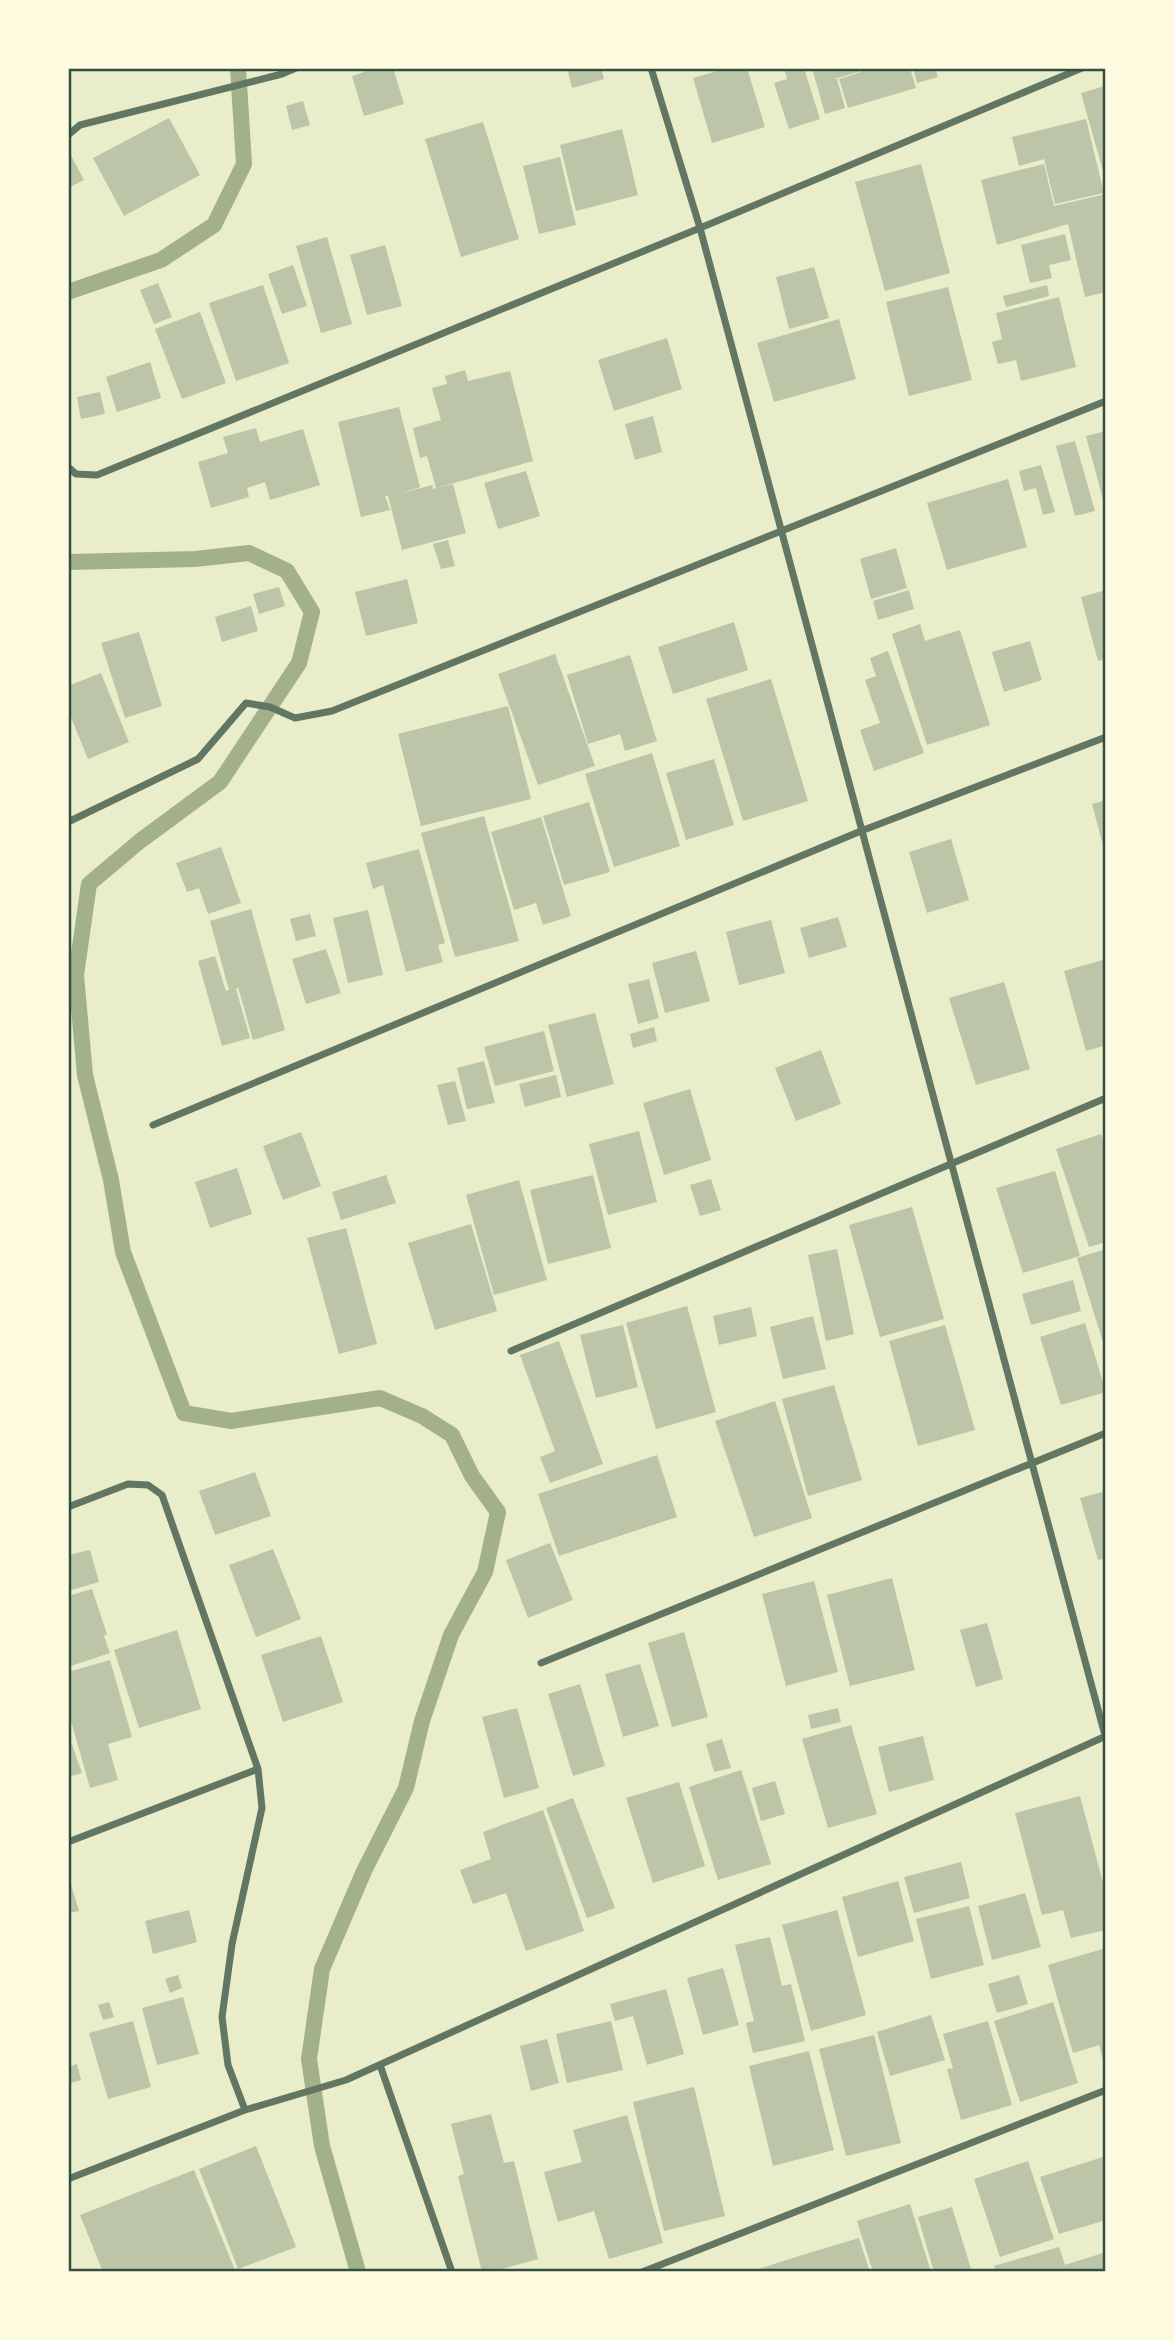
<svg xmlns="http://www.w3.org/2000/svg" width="1174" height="2340" viewBox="0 0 1174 2340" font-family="'Source Sans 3',sans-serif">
<rect width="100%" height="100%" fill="#e9edc9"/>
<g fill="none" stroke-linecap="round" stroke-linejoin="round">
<path stroke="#a3b18a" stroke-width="16" d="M 68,292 L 161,260 L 214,225 L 244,164 L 238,68
M 68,562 L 195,559 L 249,553 L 287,571 L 312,612 L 299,663 L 220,782 L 140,841 L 89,884 L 76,975 L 85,1075 L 111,1180 L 123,1252 L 184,1413 L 231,1421 L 380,1398 L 422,1416 L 452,1435 L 472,1476 L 498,1512 L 485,1572 L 451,1635 L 422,1721 L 406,1788 L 364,1871 L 322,1969 L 309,2059 L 322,2146 L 358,2272"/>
</g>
<path fill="#bcc5a7" d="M 376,68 L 393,68 L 404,104 L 364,116 L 352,76 Z
M 567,68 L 601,68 L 604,79 L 572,88 Z
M 728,68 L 747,68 L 765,127 L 712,143 L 693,78 Z
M 784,68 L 804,68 L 820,119 L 789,129 L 774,83 L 787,79 Z
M 812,68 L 868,68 L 868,69 L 834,79 L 837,79 L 845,108 L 825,114 Z
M 873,68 L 910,68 L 916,88 L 848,108 L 839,79 Z
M 913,68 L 935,68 L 938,77 L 917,83 Z
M 1105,86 L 1106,178 L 1105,178 L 1081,93 Z
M 303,101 L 310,125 L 292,130 L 286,106 Z
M 169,118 L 200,175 L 124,216 L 93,158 Z
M 1086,119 L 1104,193 L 1055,204 L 1044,159 L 1019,166 L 1012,137 Z
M 483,122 L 519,239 L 461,257 L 425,139 Z
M 622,129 L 638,195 L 576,211 L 560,145 Z
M 68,150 L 84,180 L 68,188 Z
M 560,157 L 576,225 L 539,234 L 523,166 Z
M 921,164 L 950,273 L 885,291 L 855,182 Z
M 1044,164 L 1054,206 L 1106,194 L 1106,292 L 1085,297 L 1068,224 L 997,245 L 981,180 Z
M 1065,234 L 1071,260 L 1049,265 L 1052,278 L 1030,283 L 1021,245 Z
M 327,237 L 352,324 L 321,333 L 296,246 Z
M 385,245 L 402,306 L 367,315 L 350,255 Z
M 293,265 L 307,306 L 282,314 L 268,274 Z
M 814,267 L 829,318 L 789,329 L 776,277 Z
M 158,283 L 172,317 L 154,324 L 140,290 Z
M 263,285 L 289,363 L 236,381 L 209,303 Z
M 1047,285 L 1049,296 L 1006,307 L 1003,296 Z
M 948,287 L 972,380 L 909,396 L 886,302 Z
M 1059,297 L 1076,367 L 1021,381 L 1016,360 L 998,364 L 992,342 L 1002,339 L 996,313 Z
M 200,312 L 226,383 L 182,399 L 155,329 Z
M 839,319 L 856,379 L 774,402 L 757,343 Z
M 667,338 L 682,389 L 614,411 L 598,360 Z
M 150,362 L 161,398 L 117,412 L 106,377 Z
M 465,370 L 468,381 L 510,371 L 533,461 L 436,488 L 427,456 L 420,458 L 413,428 L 441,420 L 432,388 L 447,384 L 445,376 Z
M 100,392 L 105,414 L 81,419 L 77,397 Z
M 399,407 L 420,487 L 401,493 L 433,485 L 432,489 L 453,484 L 466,533 L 402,550 L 388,496 L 385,496 L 390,510 L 361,517 L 338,422 Z
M 653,416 L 662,452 L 635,460 L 625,424 Z
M 256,428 L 260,442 L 303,429 L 320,485 L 270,500 L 265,482 L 247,488 L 249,497 L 211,508 L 198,462 L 228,453 L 223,437 Z
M 1106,431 L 1106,507 L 1105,507 L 1086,436 Z
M 1075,441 L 1095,511 L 1075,516 L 1056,446 Z
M 1041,465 L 1055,512 L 1043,515 L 1036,488 L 1024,491 L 1019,471 Z
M 526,471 L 540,516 L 498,529 L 484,483 Z
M 1008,479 L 1027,547 L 947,570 L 927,503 Z
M 448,540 L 455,566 L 441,569 L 433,544 Z
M 896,548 L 907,588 L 871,599 L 860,559 Z
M 407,579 L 418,623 L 366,636 L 355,592 Z
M 279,587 L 285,606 L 259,614 L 253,594 Z
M 909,590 L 914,609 L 878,620 L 873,601 Z
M 1106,590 L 1106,659 L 1098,661 L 1081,597 Z
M 251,606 L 258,631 L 222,642 L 215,617 Z
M 734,622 L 748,670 L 673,694 L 658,647 Z
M 920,624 L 925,641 L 960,630 L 990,725 L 927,745 L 892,634 Z
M 139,632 L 162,706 L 125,718 L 101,643 Z
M 1030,641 L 1042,680 L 1004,692 L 992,652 Z
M 888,651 L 924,753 L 874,771 L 860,730 L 880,723 L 865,680 L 876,676 L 870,658 Z
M 555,654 L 595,766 L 538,785 L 498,674 Z
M 630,655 L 657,741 L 625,751 L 620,734 L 588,744 L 567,675 Z
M 101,673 L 129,742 L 88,759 L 68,710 L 68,686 Z
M 771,679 L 808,801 L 743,821 L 706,699 Z
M 508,706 L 531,799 L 421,826 L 398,734 Z
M 652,753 L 680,846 L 614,867 L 585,774 Z
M 714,759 L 734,825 L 686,840 L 666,773 Z
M 1106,800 L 1106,853 L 1105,853 L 1092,804 Z
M 589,802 L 610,872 L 564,885 L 543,816 Z
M 484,816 L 519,941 L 455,957 L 421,833 Z
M 541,817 L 571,916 L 543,925 L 536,903 L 514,910 L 491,832 Z
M 951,839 L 969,900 L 927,913 L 909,852 Z
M 221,847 L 241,903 L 208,914 L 199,888 L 187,892 L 176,863 Z
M 419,849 L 445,943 L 438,945 L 443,962 L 406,972 L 383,885 L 373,889 L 366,863 Z
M 251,909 L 285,1030 L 253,1040 L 238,987 L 236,989 L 250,1038 L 222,1046 L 198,961 L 215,956 L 226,991 L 229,990 L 210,921 Z
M 368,910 L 383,975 L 348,983 L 333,918 Z
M 310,914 L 316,936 L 296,941 L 290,919 Z
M 838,917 L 847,947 L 809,958 L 800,928 Z
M 771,920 L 785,973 L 739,985 L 726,932 Z
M 326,949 L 341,993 L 306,1004 L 292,959 Z
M 696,951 L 710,1001 L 665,1013 L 652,963 Z
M 1103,960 L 1106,971 L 1106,1045 L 1086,1051 L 1064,971 Z
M 649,979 L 659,1018 L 638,1024 L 628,984 Z
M 1004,982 L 1030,1069 L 976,1085 L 949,998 Z
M 595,1013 L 614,1084 L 567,1097 L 548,1025 Z
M 654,1027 L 657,1041 L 633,1048 L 630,1034 Z
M 544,1031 L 554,1071 L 495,1086 L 484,1047 Z
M 821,1050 L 841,1104 L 796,1121 L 775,1068 Z
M 484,1061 L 495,1103 L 467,1109 L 457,1068 Z
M 556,1075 L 561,1097 L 525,1107 L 519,1084 Z
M 455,1081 L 466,1121 L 448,1125 L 437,1085 Z
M 690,1089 L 711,1160 L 664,1175 L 643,1103 Z
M 639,1131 L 657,1202 L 608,1215 L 589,1144 Z
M 301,1132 L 321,1186 L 283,1200 L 263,1146 Z
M 1101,1134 L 1106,1149 L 1106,1242 L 1089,1247 L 1056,1149 Z
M 237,1168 L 252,1214 L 210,1228 L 195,1182 Z
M 1055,1171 L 1080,1256 L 1023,1273 L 996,1188 Z
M 386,1175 L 396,1203 L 341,1220 L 332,1192 Z
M 593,1175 L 611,1248 L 548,1264 L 530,1190 Z
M 711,1179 L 721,1210 L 700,1216 L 690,1185 Z
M 519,1180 L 547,1280 L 494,1295 L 466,1195 Z
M 912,1207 L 944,1319 L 880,1337 L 849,1225 Z
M 471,1224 L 497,1311 L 435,1330 L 408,1243 Z
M 346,1228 L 377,1344 L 339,1354 L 307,1238 Z
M 837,1249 L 854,1334 L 826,1341 L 808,1255 Z
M 1106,1249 L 1106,1349 L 1105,1349 L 1077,1258 Z
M 1073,1280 L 1081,1311 L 1031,1325 L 1022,1294 Z
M 687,1306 L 716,1412 L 656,1429 L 626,1323 Z
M 751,1307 L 757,1336 L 719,1345 L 713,1316 Z
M 813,1316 L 826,1369 L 783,1379 L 770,1327 Z
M 1085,1323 L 1106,1392 L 1061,1405 L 1040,1337 Z
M 623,1325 L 638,1387 L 596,1398 L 580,1335 Z
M 945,1325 L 975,1430 L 918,1446 L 889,1341 Z
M 559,1341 L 603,1464 L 550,1483 L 540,1457 L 555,1451 L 520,1355 Z
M 834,1385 L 862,1480 L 808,1496 L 782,1399 Z
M 775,1401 L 812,1518 L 754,1537 L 715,1421 Z
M 657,1455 L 677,1517 L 559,1556 L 538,1494 Z
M 255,1472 L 271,1516 L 215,1535 L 199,1491 Z
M 1106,1491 L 1106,1558 L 1098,1560 L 1080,1498 Z
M 550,1543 L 573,1600 L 528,1618 L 506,1560 Z
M 273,1549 L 301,1619 L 256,1637 L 229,1565 Z
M 90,1550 L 99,1582 L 68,1591 L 68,1555 Z
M 892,1578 L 915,1670 L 850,1686 L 827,1595 Z
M 814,1581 L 838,1672 L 786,1686 L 762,1594 Z
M 92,1589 L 107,1634 L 104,1636 L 110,1653 L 68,1667 L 68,1596 Z
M 987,1623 L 1003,1679 L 976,1687 L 960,1630 Z
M 177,1630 L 201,1709 L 139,1728 L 114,1650 Z
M 684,1632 L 708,1717 L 672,1727 L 648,1643 Z
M 321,1636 L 343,1702 L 283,1722 L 261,1655 Z
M 110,1660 L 132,1737 L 108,1744 L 118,1780 L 90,1788 L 68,1710 L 68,1672 Z
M 640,1664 L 659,1726 L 623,1737 L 605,1674 Z
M 580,1684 L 605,1766 L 573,1776 L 548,1694 Z
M 517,1708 L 539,1788 L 504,1798 L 482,1717 Z
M 838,1708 L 841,1722 L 811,1729 L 808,1715 Z
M 851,1725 L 877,1814 L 828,1828 L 802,1739 Z
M 68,1733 L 82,1773 L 68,1777 Z
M 923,1736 L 934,1780 L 889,1792 L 878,1747 Z
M 722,1739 L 731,1768 L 714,1772 L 706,1744 Z
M 741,1770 L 771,1864 L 718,1880 L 689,1787 Z
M 775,1781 L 785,1814 L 761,1821 L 752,1788 Z
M 679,1782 L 705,1866 L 653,1883 L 626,1798 Z
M 1080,1796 L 1106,1894 L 1106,1930 L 1071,1938 L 1063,1910 L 1042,1915 L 1015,1813 Z
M 573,1798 L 615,1908 L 587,1918 L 546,1808 Z
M 543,1810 L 584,1931 L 526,1951 L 506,1893 L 473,1904 L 460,1870 L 491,1859 L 483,1832 Z
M 961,1862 L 970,1898 L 914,1913 L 904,1877 Z
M 68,1875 L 79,1911 L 68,1913 Z
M 898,1881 L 914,1941 L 858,1957 L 842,1897 Z
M 1025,1893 L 1041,1947 L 992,1960 L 978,1906 Z
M 969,1906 L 984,1965 L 931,1979 L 916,1919 Z
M 189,1910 L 197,1942 L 153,1954 L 145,1921 Z
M 837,1910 L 866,2015 L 811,2031 L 782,1925 Z
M 770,1937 L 782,1986 L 791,1984 L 805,2041 L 753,2053 L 746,2023 L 754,2021 L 735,1945 Z
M 1106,1948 L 1106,2059 L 1103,2060 L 1099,2045 L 1073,2053 L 1048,1965 Z
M 723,1968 L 739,2025 L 703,2035 L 687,1978 Z
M 178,1975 L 182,1988 L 170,1993 L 165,1979 Z
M 1019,1975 L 1028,2004 L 997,2013 L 988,1984 Z
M 666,1989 L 684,2054 L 647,2065 L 633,2016 L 615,2021 L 610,2004 Z
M 183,1997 L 199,2054 L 157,2065 L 142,2008 Z
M 109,2002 L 114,2017 L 103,2020 L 98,2005 Z
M 1053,2002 L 1078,2083 L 1020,2102 L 994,2021 Z
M 931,2015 L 945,2060 L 890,2076 L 877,2032 Z
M 133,2021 L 151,2087 L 108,2099 L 89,2033 Z
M 611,2021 L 623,2070 L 567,2083 L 556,2034 Z
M 988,2021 L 1012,2105 L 961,2120 L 947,2069 L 953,2068 L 943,2034 Z
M 874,2035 L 901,2143 L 846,2156 L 819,2049 Z
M 547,2039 L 559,2083 L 531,2091 L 520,2046 Z
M 809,2051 L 834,2150 L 773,2166 L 749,2066 Z
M 77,2064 L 81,2080 L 68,2084 L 68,2067 Z
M 694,2087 L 725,2216 L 664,2231 L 633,2102 Z
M 491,2114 L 504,2163 L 514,2161 L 538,2259 L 491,2272 L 482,2272 L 458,2176 L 464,2174 L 451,2124 Z
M 627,2115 L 663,2243 L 609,2259 L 594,2211 L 558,2222 L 544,2172 L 582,2162 L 573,2130 Z
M 256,2146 L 296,2247 L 238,2269 L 199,2169 Z
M 1103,2157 L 1106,2166 L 1106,2220 L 1059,2234 L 1040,2177 Z
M 1028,2161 L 1054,2239 L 1000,2257 L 974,2179 Z
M 194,2170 L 235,2270 L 103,2272 L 80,2215 Z
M 910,2204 L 931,2272 L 873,2272 L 857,2221 Z
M 952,2207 L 972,2272 L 934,2272 L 918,2217 Z
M 859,2238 L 870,2272 L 750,2272 L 799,2256 Z
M 1059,2247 L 1065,2265 L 1106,2252 L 1106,2272 L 996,2272 L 994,2266 Z"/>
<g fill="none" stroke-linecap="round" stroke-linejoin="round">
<path stroke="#617663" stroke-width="7" d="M 651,68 L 700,228 L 1106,1739
M 68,135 L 80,125 L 282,74 L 296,68
M 68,467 L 76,474 L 97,475 L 700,228 L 1082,68
M 68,822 L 198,759 L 246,703 L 270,707 L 295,718 L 332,711 L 1106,401
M 153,1125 L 861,831 L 1106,737
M 511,1351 L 1106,1098
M 68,1507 L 128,1484 L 148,1485 L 162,1495 L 258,1769 L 262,1808 L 232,1944 L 222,2017 L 228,2065 L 245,2110
M 541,1663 L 1106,1433
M 68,1842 L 258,1769
M 380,2065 L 452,2272
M 68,2179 L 245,2110 L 346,2080 L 1106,1736
M 642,2272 L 1106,2090"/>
</g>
<rect width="1174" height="2340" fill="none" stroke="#fefae0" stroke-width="140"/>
<rect x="70" y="70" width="1034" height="2200" fill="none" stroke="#344e41" stroke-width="2.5"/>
</svg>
